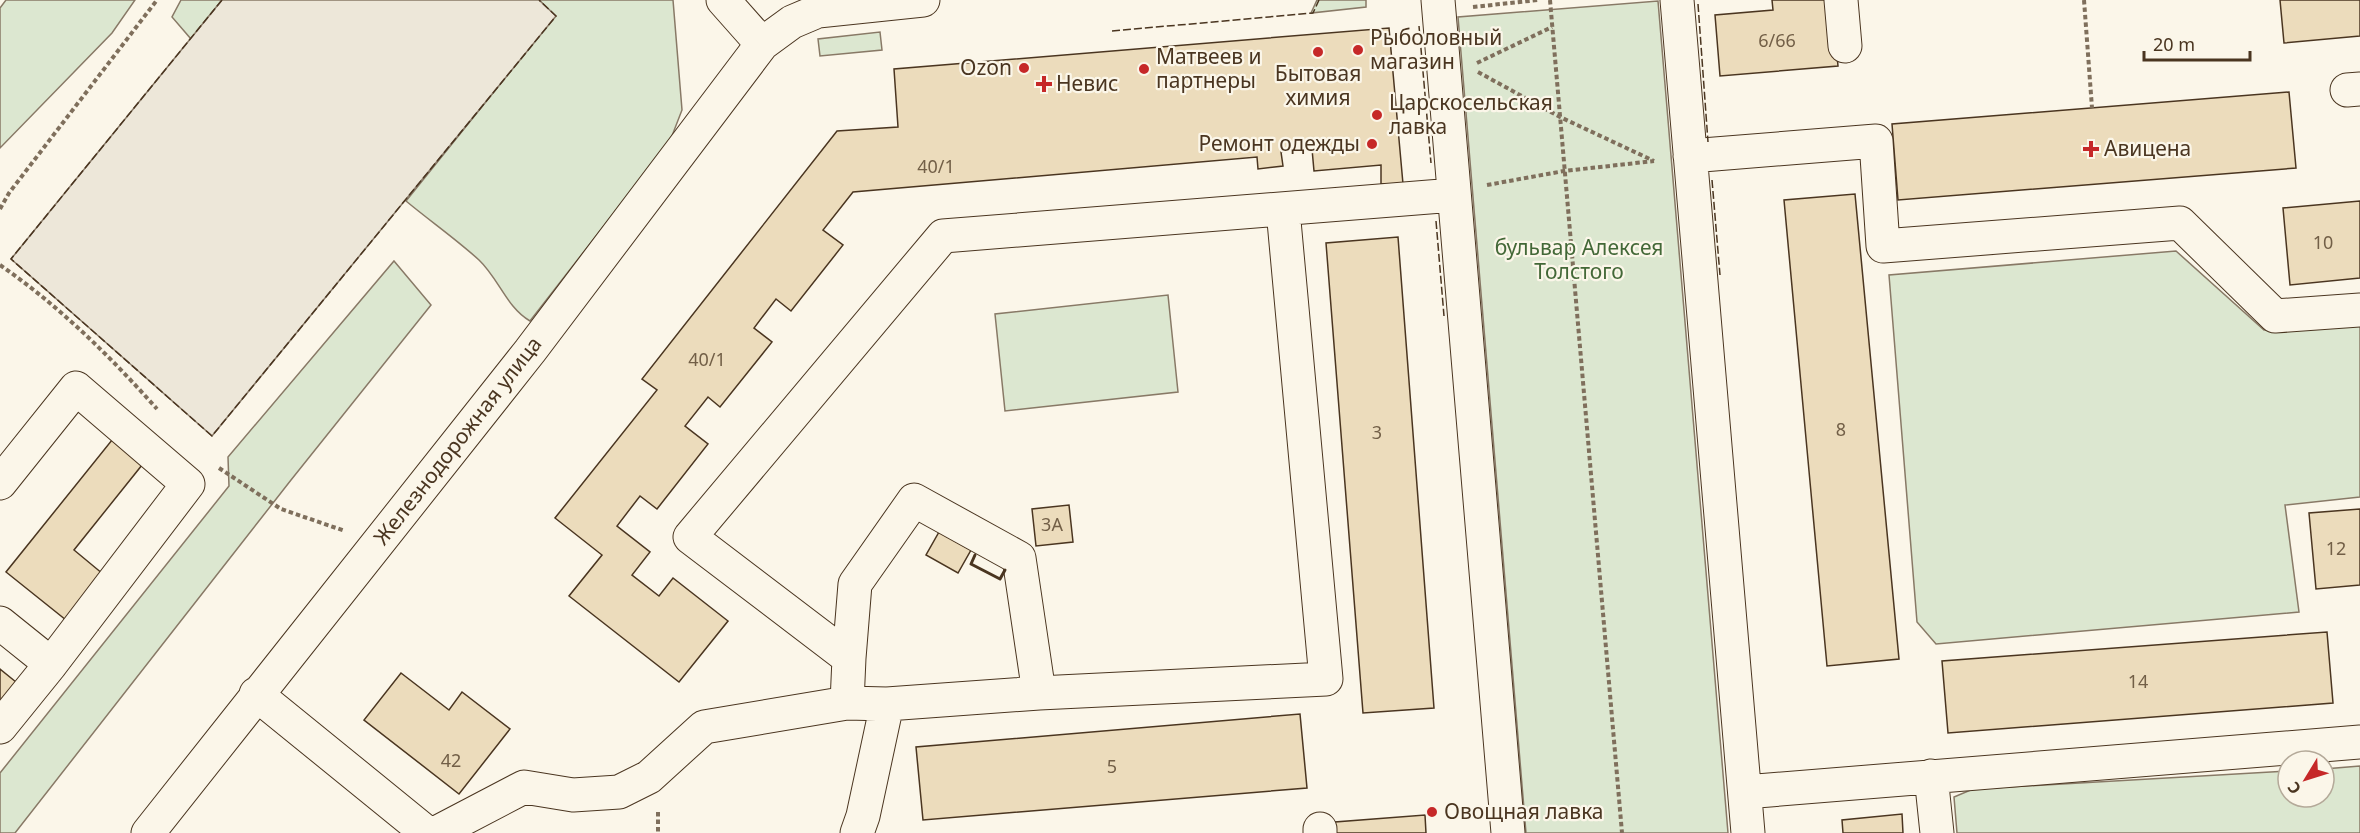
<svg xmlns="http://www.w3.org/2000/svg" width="2360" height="833" viewBox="0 0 2360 833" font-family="'Noto Sans',sans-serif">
<rect width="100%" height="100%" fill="#fbf6e9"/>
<path fill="#dce7d0" stroke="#887966" stroke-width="1.5" d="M 6,0 L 135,0 L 112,33 L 0,148 L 0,8 Z
M 181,0 L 222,0 L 191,39 L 172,17 Z
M 539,0 L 673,0 L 682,110 L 670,141 L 530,321 C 507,308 499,279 479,260 C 456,239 430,221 406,201 L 555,16 Z
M 1317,0 L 1366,0 L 1366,7 L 1311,13 Z
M 1658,1 L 1728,833 L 1526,833 L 1458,17 Z
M 880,32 L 882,50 L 820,56 L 818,39 Z
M 2176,251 L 2264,330 L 2360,324 L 2360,497 L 2285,505 L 2299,612 L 1936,644 L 1917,622 L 1889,275 Z
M 394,261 L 431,305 L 291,480 L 15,833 L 0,833 L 0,773 L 229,486 L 228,457 Z
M 1168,295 L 1178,392 L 1005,411 L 995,314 Z
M 2360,766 L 2360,833 L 1957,833 L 1954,797 L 1973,789 L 2288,771 L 2288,797 L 2324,797 L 2324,769 Z"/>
<path fill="#ede7d9" stroke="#887966" stroke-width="1.5" d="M 222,0 L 539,0 L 556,16 L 212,436 L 11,259 Z"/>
<path fill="#ecdcbc" stroke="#4a3520" stroke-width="1.5" d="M 1772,0 L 1832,0 L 1838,66 L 1720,76 L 1715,15 L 1773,10 Z
M 2280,0 L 2360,0 L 2360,36 L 2284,43 Z
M 1389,28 L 1403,184 L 1381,184 L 1381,165 L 1314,171 L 1312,149 L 1281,152 L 1283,166 L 1258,169 L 1257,157 L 853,192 L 823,230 L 843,245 L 791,311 L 776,299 L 754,328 L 772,342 L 720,407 L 708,397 L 685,426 L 708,444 L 657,509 L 640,496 L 617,526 L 650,552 L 632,575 L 659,596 L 673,578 L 728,621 L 679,682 L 569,596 L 602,555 L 555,518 L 657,390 L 642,379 L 837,131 L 898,127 L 894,69 Z
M 2289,92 L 2296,168 L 1898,200 L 1892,124 Z
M 1855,194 L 1899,659 L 1827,666 L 1784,200 Z
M 2360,201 L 2360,278 L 2290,285 L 2283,208 Z
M 1398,237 L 1434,708 L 1363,713 L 1326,243 Z
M 112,440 L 142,465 L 74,550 L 103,574 L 66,620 L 6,572 Z
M 1069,505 L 1073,542 L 1036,546 L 1032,509 Z
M 2360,509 L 2360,585 L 2316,589 L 2309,513 Z
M 939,532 L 971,550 L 958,573 L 926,555 Z
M 2327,632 L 2333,703 L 1948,733 L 1942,661 Z
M 0,669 L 16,682 L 0,702 Z
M 401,673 L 449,710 L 462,692 L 510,729 L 459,794 L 364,720 Z
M 1300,714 L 1307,788 L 923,820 L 916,747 Z
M 1902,814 L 1903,833 L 1843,833 L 1842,820 Z
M 1425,815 L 1426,833 L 1336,833 L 1335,822 Z"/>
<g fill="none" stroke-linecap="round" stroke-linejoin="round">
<defs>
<path id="minor" d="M 723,0 L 762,44
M 1438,0 L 1508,833
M 1677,0 L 1748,833
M 1841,0 L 1845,46
M 2347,90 L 2360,89
M 1690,156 L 1876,141 L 1883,246 L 2180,223 L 2275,316 L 2360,310
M 0,483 L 76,388 L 188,484 L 51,664
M 0,623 L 51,664 L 0,727
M 849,658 L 855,584 L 914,500 L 1019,558 L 1039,693
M 256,694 L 427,833
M 847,703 L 849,658 L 690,537 L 943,236 L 1454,195
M 887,704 L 1039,693 L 1326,679 L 1283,210
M 1931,776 L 1937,833
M 1745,792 L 2360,742
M 1320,829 L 1320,833
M 148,833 L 530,351 L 762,44 L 792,22 L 818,11 L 923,0
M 436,833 L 524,787 L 573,795 L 619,792 L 649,777 L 704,727 L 847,703 L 887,704 L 863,816 L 857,833"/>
</defs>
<use href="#minor" stroke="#4a3520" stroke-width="35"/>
<path stroke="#7f6f5c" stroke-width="4" stroke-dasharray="4.5 3" stroke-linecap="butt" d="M 1550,0 L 1622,833
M 2084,0 L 2092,108
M 1473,7 L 1538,0
M 1477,63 L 1552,27
M 1478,72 L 1560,117 L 1654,161
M 1487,185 L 1564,171 L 1654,161
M 0,209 L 9,193 L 157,0
M 0,265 C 58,305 110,356 157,409
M 219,468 L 281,509 L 345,531
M 658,812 L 658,833"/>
<use href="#minor" stroke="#fbf6e9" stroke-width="33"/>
<path stroke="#4a3520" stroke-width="1.5" stroke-dasharray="8 3" stroke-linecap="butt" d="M 222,0 L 11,259 L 212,436 L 556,16 L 539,0
M 1698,4 L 1708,142
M 1419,26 L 1431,163
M 1112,31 L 1313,13 L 1319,0
M 1712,180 L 1720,275
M 1436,221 L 1444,316"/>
<path stroke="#4a3520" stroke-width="3" d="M 975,555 L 971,564 L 1000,579 L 1005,570"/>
</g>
<g fill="#c62828" stroke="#fbf6e9" stroke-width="2">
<circle cx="1358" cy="50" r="6"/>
<circle cx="1318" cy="52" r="6"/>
<circle cx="1024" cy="68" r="6"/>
<circle cx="1144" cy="69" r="6"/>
<path d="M1041 75h6v6h6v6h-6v6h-6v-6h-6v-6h6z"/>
<circle cx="1377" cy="115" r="6"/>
<circle cx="1372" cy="144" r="6"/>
<path d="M2088 140h6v6h6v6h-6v6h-6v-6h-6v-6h6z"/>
<circle cx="1432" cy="812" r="6"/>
</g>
<g text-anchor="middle" stroke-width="4.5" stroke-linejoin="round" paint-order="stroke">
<g font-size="18" fill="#725f47">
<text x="1777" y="47">6/66</text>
<text x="936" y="173">40/1</text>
<text x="2323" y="249">10</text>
<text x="707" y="366">40/1</text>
<text x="1841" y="436">8</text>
<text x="1377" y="439">3</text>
<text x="1052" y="531">3А</text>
<text x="2336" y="555">12</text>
<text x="2138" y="688">14</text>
<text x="451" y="767">42</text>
<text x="1112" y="773">5</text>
</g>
<g font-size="21" fill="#4a3520" stroke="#fbf6e9" text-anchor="start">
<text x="1370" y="45">Рыболовный<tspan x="1370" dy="24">магазин</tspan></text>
<text x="1156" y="64">Матвеев и<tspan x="1156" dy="24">партнеры</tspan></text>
<text x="1012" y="75" text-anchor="end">Ozon</text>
<text x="1318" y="81" text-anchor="middle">Бытовая<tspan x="1318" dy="24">химия</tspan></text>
<text x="1056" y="91">Невис</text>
<text x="1389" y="110">Царскосельская<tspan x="1389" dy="24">лавка</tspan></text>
<text x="1360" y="151" text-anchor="end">Ремонт одежды</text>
<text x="2104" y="156">Авицена</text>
<text x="1444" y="819">Овощная лавка</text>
</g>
<g font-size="21" fill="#436837" stroke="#fbf6e9">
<text x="1579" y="255">бульвар Алексея<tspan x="1579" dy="24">Толстого</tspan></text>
</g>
<g font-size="21" fill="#4a3520" stroke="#fbf6e9">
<text transform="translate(458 441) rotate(-52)" y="7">Железнодорожная улица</text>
</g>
</g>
<g transform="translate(2306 779) rotate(232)"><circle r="28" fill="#fbf6e9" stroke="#b4a999" stroke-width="1.5"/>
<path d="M0-4.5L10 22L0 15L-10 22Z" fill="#c62828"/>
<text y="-9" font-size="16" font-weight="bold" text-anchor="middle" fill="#4a3520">С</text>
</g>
<path d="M2144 51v9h106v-9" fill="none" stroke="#4a3520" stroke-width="3"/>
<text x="2153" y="51" font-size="18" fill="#4a3520" stroke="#fbf6e9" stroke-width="4.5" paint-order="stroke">20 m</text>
</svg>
